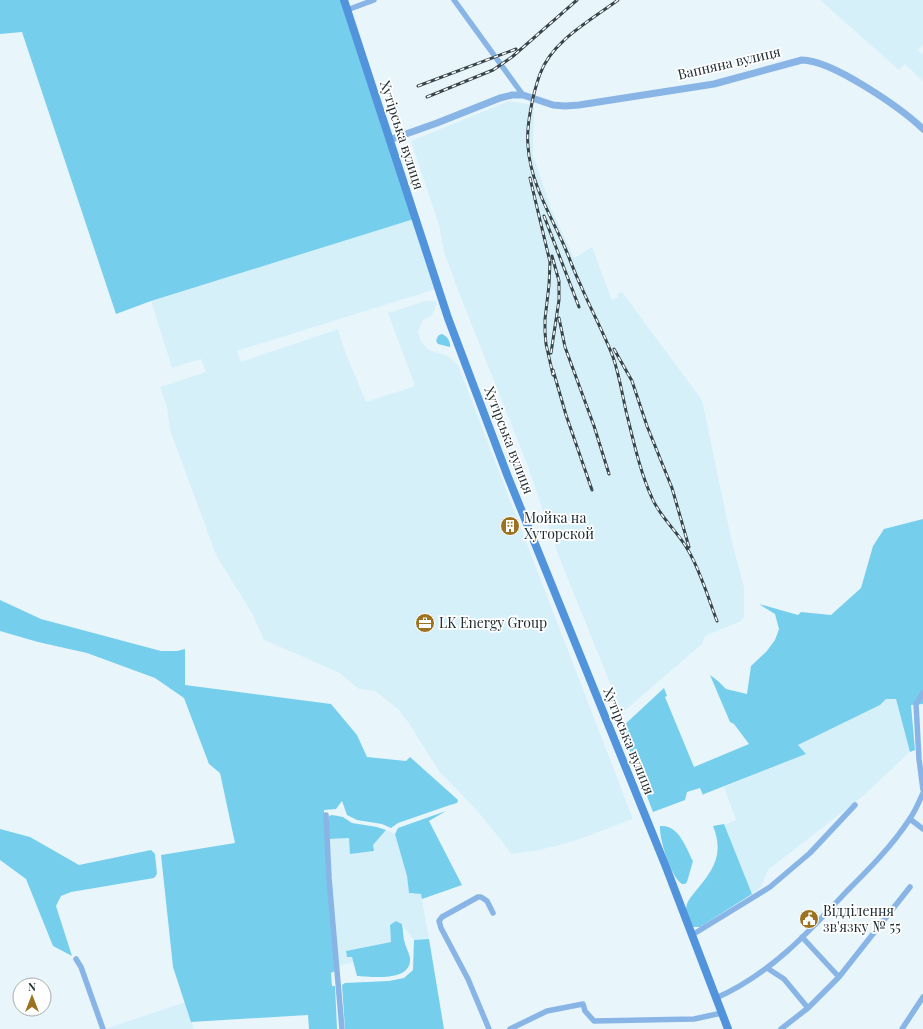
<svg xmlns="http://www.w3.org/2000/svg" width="923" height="1029" viewBox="0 0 923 1029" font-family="'Playfair Display',serif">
<rect width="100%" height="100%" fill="#e8f6fc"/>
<path fill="#d6f0fa" d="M 820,0 L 923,0 L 923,45 L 918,50 L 923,55 L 923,81 L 905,64 L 899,70 Z
M 509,101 L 534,105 L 533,155 L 551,208 L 574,258 L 592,247 L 612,300 L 618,297 L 617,294 L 622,292 L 702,400 L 731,538 L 744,587 L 744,617 L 741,621 L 705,636 L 702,644 L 622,713 L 559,557 L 527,464 L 456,285 L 444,252 L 439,225 L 411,141 Z
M 414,219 L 436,289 L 237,351 L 241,362 L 338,329 L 345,351 L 366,402 L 415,386 L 388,313 L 426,301 L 432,301 L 437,303 L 432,315 L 423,320 L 418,332 L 421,342 L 429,350 L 448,356 L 458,365 L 633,819 L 574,841 L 540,850 L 511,854 L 501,840 L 479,813 L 439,771 L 408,722 L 398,709 L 375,691 L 359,689 L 338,672 L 264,640 L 253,615 L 216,555 L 170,430 L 167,407 L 160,387 L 206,372 L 201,359 L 172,368 L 151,301 Z
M 886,699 L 896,699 L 910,752 L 863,796 L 768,870 L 761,887 L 752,894 L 724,825 L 736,820 L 724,787 L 806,754 L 798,745 L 880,705 Z
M 386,830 L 395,834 L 407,876 L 409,893 L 421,894 L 429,939 L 414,940 L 402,924 L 396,921 L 390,925 L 391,942 L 346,951 L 347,957 L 352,957 L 353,962 L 339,966 L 335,914 L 333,909 L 329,839 L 349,838 L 351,854 L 373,851 L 373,845 Z
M 185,1002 L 194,1029 L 105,1029 Z"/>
<path fill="#76ceed" d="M 0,0 L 343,0 L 414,219 L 151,301 L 116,314 L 22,32 L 0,34 Z
M 441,334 C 447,335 451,342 450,347 L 438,344 L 436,341 L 438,336 Z
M 923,519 L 923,704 L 911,705 L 915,750 L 910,752 L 896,699 L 886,699 L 880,705 L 798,745 L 806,754 L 704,794 L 703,795 L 700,788 L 687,792 L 685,800 L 653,812 L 621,728 L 664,688 L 667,696 L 665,697 L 694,767 L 749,744 L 734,724 L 730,722 L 710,675 L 718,681 L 726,689 L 747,694 L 751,666 L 766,652 L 775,640 L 779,629 L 775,614 L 759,604 L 798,615 L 801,612 L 831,615 L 861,588 L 873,546 L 884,529 Z
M 0,600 L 41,619 L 161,651 L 177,651 L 185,649 L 185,685 L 331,704 L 357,735 L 367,757 L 406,761 L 410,757 L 458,800 L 457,803 L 450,805 L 398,823 L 391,828 L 382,824 L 357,820 L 347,815 L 342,801 L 336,809 L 324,810 L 335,971 L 331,973 L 332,986 L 335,986 L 337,1029 L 309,1029 L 308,1015 L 191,1022 L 173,967 L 161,855 L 235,843 L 220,773 L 209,764 L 184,698 L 155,678 L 87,653 L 38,642 L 0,631 Z
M 446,811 L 429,821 L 462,885 L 422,899 L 421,894 L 409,893 L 407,876 L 395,834 L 398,828 Z
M 332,815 L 343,817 L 352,823 L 377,827 L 386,830 L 373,845 L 374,851 L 350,854 L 349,838 L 329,839 L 329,816 Z
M 724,824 L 752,894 L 700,927 L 693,927 C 691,922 687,915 686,910 C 686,903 690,898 694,893 C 712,871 725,856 713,826 Z
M 660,826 C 679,824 686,848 693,861 L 687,882 L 685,884 L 682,884 C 671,877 659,839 660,826 Z
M 0,829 L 30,837 L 79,865 L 151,850 L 155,854 L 157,874 L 154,878 L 71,892 L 61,896 L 56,906 L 72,956 L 53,946 L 26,879 L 0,860 Z
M 396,921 L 402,924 C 403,929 403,935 404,940 C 405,946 409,952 410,958 C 412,982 371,977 357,976 L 352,957 L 347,957 L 346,951 L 391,942 L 390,925 Z
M 429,939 L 444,1029 L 345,1029 L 342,985 L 345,983 L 389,981 L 404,978 L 413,970 L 414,940 Z"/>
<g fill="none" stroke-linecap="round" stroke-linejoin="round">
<path stroke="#89b5e6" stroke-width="5.5" d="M 454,0 L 523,95
M 347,10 L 374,0
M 923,693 L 916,704 L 919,759 L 923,790
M 326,815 L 329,878 L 342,1029
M 910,819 L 923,829
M 692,935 L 770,887 L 810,853 L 855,805
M 802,937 L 839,977
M 76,959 L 81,967 L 103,1029
M 767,968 L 784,979 L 808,1008
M 716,998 C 769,975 808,933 847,891 C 869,869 892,846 909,820 C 915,812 919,802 923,793
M 489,1029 L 468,979 L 441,928 L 439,921 L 442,917 L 478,897 L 481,897 L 487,901 L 493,913
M 510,1029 L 547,1011 L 583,1004 L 585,1011 L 594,1021 L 694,1019 L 722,1013
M 781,1029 L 808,1008 L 839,977 L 910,887
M 902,1029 L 923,997"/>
<path stroke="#89b5e6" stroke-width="7" d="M 389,140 L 437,123 L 500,98 L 512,95 L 523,95 L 553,105 L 565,106 L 579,105 L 714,84 L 802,60 C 832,60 901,108 923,129"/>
<path stroke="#5194dc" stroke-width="8" d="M 344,0 L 448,318 L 508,477 L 666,867 L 728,1029"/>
<defs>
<path id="rail" d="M 618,0 C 591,20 552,41 540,74 C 533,93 526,126 528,146 C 530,180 548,211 562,241 C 569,256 574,272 581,286 C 591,310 604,333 613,357 C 619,374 622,393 626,411 C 633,439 640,472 652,498 C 660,517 678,532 688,550 C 701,572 708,598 717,621
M 418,86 L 516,49
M 427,97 L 493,70 L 512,57 L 577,0
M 530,178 L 550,262 L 549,285 L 545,319 L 545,332 L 546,344 L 553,375
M 544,216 L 579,307
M 559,318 L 565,347 L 594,426 L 609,474
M 614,349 L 632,381 L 647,426 L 672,488 L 689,547
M 551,353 L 559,300 L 559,281 L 552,256
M 553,370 L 566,415 L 592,490"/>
</defs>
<use href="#rail" stroke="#37454b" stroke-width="3"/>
<use href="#rail" stroke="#fff" stroke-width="1.5" stroke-dasharray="4.5" stroke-linecap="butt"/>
</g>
<defs>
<symbol id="building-disc" viewBox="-11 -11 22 22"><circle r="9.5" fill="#9c7220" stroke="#fff"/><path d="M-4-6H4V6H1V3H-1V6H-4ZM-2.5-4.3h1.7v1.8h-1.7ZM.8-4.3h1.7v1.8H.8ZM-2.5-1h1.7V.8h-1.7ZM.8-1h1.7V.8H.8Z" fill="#fff"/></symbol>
<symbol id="office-disc" viewBox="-11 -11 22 22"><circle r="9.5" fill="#9c7220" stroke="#fff"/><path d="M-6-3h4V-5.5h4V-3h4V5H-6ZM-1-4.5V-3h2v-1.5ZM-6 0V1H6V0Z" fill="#fff"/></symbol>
<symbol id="civic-disc" viewBox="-11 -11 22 22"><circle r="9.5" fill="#9c7220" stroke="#fff"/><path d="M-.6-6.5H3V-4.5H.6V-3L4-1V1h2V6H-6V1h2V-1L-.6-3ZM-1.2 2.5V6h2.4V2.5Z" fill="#fff"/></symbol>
</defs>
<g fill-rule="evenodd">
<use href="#building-disc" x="499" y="515" width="22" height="22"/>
<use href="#office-disc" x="414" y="612" width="22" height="22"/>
<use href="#civic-disc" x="798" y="908" width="22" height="22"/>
</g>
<g text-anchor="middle" stroke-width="3.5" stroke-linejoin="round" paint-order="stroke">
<g font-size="14" fill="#212f34" stroke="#fff">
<text transform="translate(729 63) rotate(-13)" y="5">Вапняна вулиця</text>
<text transform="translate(402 135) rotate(72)" y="5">Хутірська вулиця</text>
<text transform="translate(509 440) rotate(69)" y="5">Хутірська вулиця</text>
<text transform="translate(629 741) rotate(68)" y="5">Хутірська вулиця</text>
</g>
<g font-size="14" fill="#212f34" stroke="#fff" text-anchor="start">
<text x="524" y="523">Мойка на<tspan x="524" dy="16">Хуторской</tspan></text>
<text x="439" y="628">LK Energy Group</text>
<text x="823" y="916">Відділення<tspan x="823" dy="16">зв'язку № 55</tspan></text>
</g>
</g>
<g transform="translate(32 997)"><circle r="19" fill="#ffffff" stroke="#a6acae"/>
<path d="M0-3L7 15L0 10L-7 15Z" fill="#9c7220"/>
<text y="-6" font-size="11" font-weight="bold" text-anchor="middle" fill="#212f34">N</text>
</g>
</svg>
